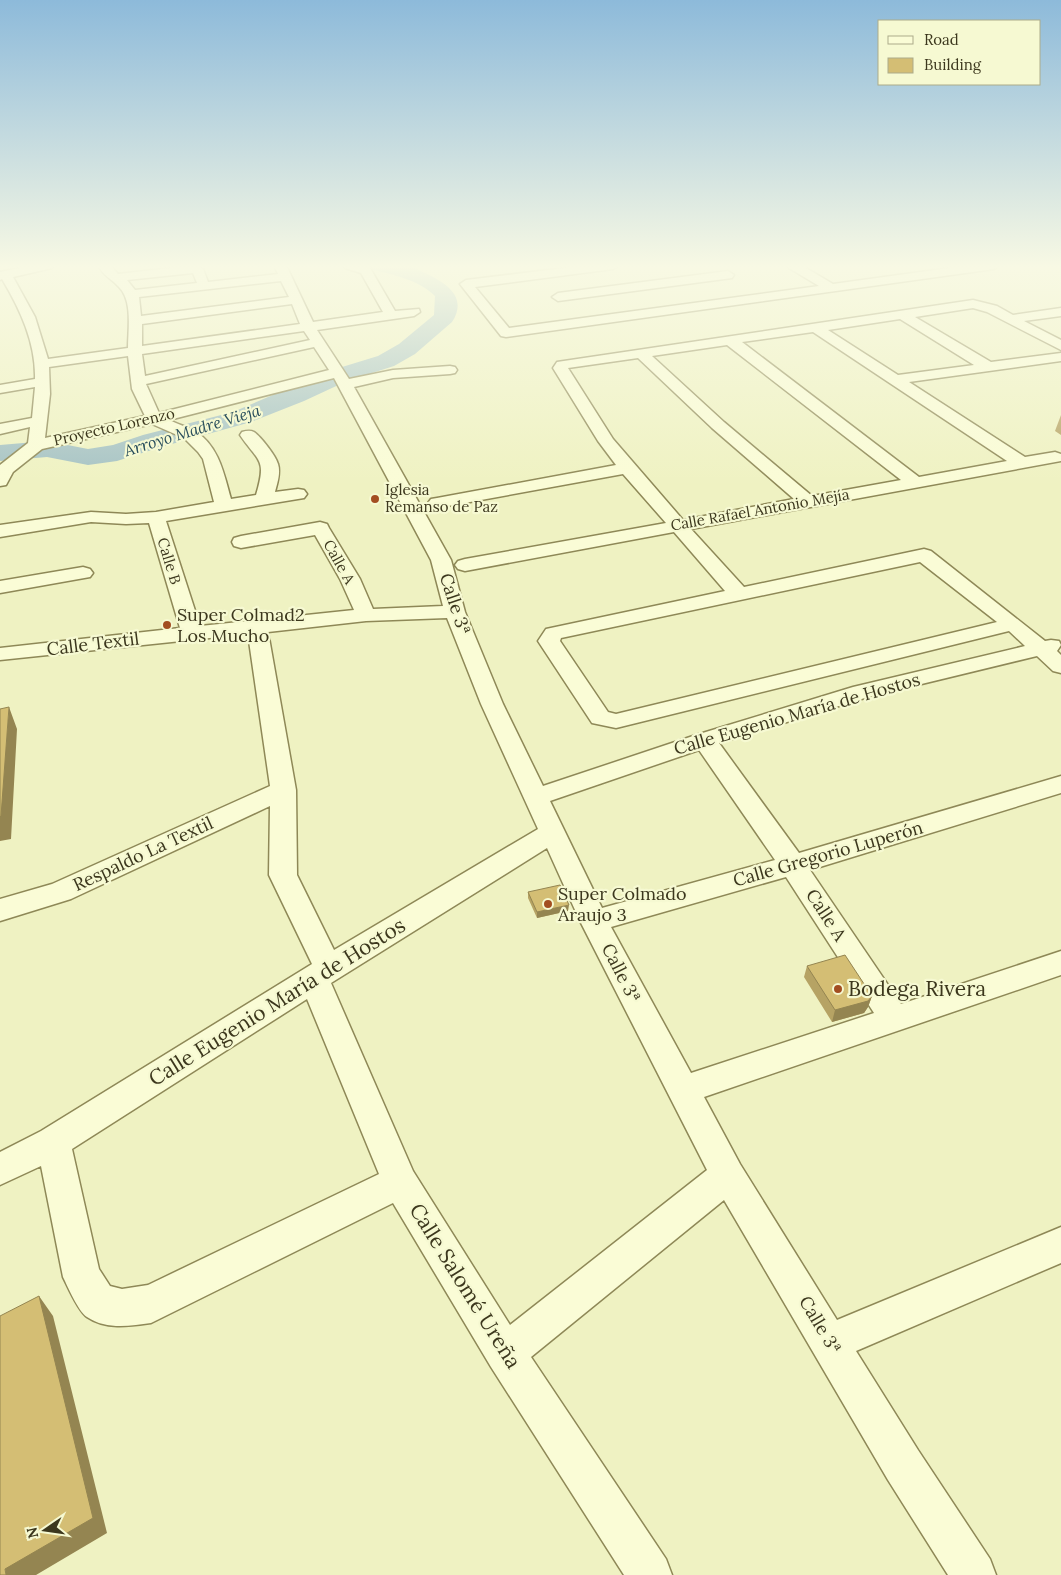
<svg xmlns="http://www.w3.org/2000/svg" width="1061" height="1575" viewBox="0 0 1061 1575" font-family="Lora,serif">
<rect width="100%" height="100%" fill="#eff2c2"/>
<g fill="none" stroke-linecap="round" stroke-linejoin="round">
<path fill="#a5c2c4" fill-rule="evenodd" d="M 368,265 C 379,265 391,263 403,265 C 411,265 418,270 425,273 C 444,282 469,296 452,322 L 415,354 L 394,366 L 347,381 L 304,401 L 251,422 L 161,447 L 117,461 L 88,465 L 47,457 L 0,461 L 0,445 L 47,441 L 88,449 L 113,445 L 143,435 L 233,412 L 329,371 L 378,356 L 399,344 L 434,315 L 435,296 C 418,279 393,275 370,269 Z"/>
<defs>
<path id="minor" d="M 34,265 L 54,265 L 52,268 L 13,277 L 35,317 L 48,359 L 128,348 C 128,329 133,301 119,287 C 111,278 103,276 98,265 L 110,265 L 118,274 L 197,265 L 203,269 L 208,282 L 278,274 L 274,265 L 286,265 L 313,322 L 383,312 L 361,273 L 345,268 L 343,265 L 359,265 L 370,268 L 395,311 L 419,309 L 420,312 L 414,316 L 317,330 L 349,379 L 393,370 L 450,366 L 455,367 L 457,370 L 455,373 L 450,374 L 393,378 L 354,387 L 451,560 L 465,612 L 503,704 L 543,786 L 696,735 L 853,687 L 1025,646 L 1009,631 L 616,728 L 592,723 L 538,641 L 546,629 L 725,591 L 674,532 L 465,571 L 458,569 L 455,565 L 458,561 L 465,559 L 666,523 L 623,474 L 437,508 L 431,507 L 428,503 L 431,499 L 437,498 L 616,465 L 598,441 L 553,368 L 557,362 L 973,300 L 997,306 L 1013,315 L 1061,308 L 1061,316 L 1024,321 L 1061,340 L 1061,350 L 987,312 L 973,308 L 915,317 L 991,362 L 1061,353 L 1061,361 L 909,382 L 1025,457 L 1055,452 L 1061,454 L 1061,461 L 691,529 L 744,587 L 924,549 L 931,551 L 1045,641 L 1051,640 L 1059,641 L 1061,645 L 1057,651 L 1061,655 L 1061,673 L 1053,671 L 1037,656 L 868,697 L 719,743 L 799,853 L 1061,776 L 1061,793 L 810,870 L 901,1004 L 1061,951 L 1061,975 L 704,1097 L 740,1164 L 837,1320 L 1061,1227 L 1061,1263 L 856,1351 L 918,1450 L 990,1559 L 996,1575 L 948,1575 L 888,1480 L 724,1200 L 531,1357 L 666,1559 L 672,1575 L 624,1575 L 491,1367 L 393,1203 L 151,1323 C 130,1326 106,1330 87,1317 C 78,1311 68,1287 63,1277 L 41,1166 L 0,1185 L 0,1152 L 41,1131 L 312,964 L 269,875 L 270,806 L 71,899 L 0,921 L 0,899 L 52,884 L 270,786 L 248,634 L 0,660 L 0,648 L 180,628 L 149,523 L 126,524 L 91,522 L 0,537 L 0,525 L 91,512 L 126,514 L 156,512 L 214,502 L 203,459 L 198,452 L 184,438 L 152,424 L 42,449 L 13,472 L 6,485 L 0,486 L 0,465 L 28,443 L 30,427 L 0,434 L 0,424 L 32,418 L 35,387 L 0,393 L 0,385 L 35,379 C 36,343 20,309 2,279 L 0,280 L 0,272 ZM 193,273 L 197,283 L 135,290 L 127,280 ZM 281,281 L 289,297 L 141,316 L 139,297 ZM 292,304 L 300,324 L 142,346 L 142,324 ZM 900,319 L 974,365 L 898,375 L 828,330 ZM 304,331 L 310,340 L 145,376 L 142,354 ZM 813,332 L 1007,461 L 919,477 L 742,342 ZM 727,345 L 901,480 L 812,496 L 724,422 L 652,356 ZM 314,347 L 329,370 L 159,413 L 146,384 ZM 128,356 L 132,389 L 145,416 L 45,438 L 50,394 L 49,367 ZM 638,358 L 712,428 L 794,499 L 683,520 L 613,439 L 568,368 ZM 334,378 L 431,560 L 443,606 L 373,609 L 360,579 L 329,528 L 327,524 L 320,522 L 241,536 L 234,538 L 232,542 L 234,546 L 241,548 L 315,535 L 340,579 L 354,610 L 200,626 L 166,521 L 304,498 L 307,494 L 304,490 L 298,489 L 275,492 C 277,484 281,473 278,464 C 276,456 261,437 254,432 C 250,430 246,431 242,432 L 240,435 C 259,463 267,458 256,495 L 231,499 C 224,474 219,446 195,431 C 187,427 177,424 169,420 ZM 920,562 L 997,622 L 616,714 L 608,712 L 560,641 L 561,638 ZM 447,618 L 481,704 L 538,829 L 334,950 L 297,875 L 296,790 L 268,632 L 366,621 ZM 699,750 L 775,860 L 602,908 L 550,801 ZM 547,848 L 580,921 L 707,1170 L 510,1325 L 413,1171 L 331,983 ZM 786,877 L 874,1013 L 691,1073 L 611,927 ZM 307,999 L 379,1174 L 148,1285 L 122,1289 L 110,1286 L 99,1269 L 72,1149 Z
M 589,265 L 619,265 L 613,269 L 475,287 L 509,328 L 819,286 L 789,268 L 787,265 L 801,265 L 833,284 L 971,265 L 1000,265 L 994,269 L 506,337 L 501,336 L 460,284 L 466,280 Z
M 728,271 L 734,275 L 732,278 L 558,301 L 552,297 L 558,293 Z
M 83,567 L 90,569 L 93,573 L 90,577 L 0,593 L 0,581 Z"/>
</defs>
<use href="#minor" stroke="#8e8857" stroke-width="3"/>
<use href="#minor" fill="#fafcd6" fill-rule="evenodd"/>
</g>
<path fill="#b6a364" d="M 1061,415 L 1061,435 L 1055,431 Z
M 528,892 L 568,911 L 537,918 L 528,898 Z
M 807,966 L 872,996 L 868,1007 L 864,1013 L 832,1022 L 804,977 Z"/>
<path fill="#948551" d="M 9,707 L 17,729 L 11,839 L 0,841 L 0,817 Z
M 569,905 L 568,911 L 537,918 L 537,912 Z
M 872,996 L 868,1007 L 864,1013 L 832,1022 L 835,1010 Z
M 39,1296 L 53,1316 L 107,1533 L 36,1575 L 6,1575 L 5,1569 Z"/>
<path fill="#d4be74" stroke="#948551" d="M 9,707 L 1,816 L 0,817 L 0,709 Z
M 560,885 L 569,905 L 537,912 L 528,892 Z
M 845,955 L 872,996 L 868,1001 L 835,1010 L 807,966 Z
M 39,1296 L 93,1518 L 5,1569 L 6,1575 L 0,1575 L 0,1316 Z"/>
<linearGradient id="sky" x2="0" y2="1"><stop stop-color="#8dbada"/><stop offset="0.55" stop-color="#f8f9e4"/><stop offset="1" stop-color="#f8f9e4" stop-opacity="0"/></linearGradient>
<rect width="1061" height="485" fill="url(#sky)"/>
<g fill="#a34e21" stroke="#f6f9d2" stroke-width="2">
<circle cx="375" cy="499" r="5"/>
<circle cx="167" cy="625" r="5"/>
<circle cx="548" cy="904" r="5"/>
<circle cx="838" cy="989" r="5"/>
</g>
<g text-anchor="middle" stroke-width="4.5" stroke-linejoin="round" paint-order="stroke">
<g font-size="15" fill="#3c371d" stroke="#f6f9d2">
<text transform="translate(114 427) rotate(-13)" y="5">Proyecto Lorenzo</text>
<text transform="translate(760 510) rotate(-10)" y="5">Calle Rafael Antonio Mejía</text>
<text transform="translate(169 561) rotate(73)" y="5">Calle B</text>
<text transform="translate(339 562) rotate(61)" y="5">Calle A</text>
</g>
<g font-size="15" fill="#3c371d" stroke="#f6f9d2" text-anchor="start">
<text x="385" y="495">Iglesia<tspan x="385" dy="17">Remanso de Paz</tspan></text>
</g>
<g font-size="16" font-style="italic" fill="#2a4f5d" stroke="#f6f9d2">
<text transform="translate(192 430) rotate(-17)" y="6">Arroyo Madre Vieja</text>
</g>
<g font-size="18" fill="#3c371d" stroke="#f6f9d2">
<text transform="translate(455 604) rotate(72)" y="6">Calle 3ª</text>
<text transform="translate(93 644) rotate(-7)" y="6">Calle Textil</text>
<text transform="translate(797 714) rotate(-16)" y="6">Calle Eugenio María de Hostos</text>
<text transform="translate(143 854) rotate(-25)" y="6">Respaldo La Textil</text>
<text transform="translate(828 854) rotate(-16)" y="6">Calle Gregorio Luperón</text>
<text transform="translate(826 915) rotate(57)" y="6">Calle A</text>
<text transform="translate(621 973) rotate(63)" y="6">Calle 3ª</text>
<text transform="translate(820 1325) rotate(59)" y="6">Calle 3ª</text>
</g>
<g font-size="18" fill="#3c371d" stroke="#f6f9d2" text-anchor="start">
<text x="177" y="621">Super Colmad2<tspan x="177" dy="21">Los Mucho</tspan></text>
<text x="558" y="900">Super Colmado<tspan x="558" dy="21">Araujo 3</tspan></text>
</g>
<g font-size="21" fill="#3c371d" stroke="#f6f9d2" text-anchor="start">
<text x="848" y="996">Bodega Rivera</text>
</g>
<g font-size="21" fill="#3c371d" stroke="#f6f9d2">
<text transform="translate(277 1002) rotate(-32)" y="7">Calle Eugenio María de Hostos</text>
<text transform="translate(465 1286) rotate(58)" y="7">Calle Salomé Ureña</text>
</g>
</g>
<rect x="878" y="20" width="162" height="65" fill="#f6f9d2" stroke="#acab8a"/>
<rect x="888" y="36" width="25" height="8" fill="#fafcd6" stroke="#acab8a"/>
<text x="924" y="45" font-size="15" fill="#3c371d">Road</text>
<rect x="888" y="58" width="25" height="15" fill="#d4be74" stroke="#acab8a"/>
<text x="924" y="70" font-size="15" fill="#3c371d">Building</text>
<g transform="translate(45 1530) rotate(257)" stroke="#f6f9d2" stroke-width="4" paint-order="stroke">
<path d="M0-4L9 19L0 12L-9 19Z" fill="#3c371d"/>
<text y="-8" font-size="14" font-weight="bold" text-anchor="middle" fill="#3c371d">N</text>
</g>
</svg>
